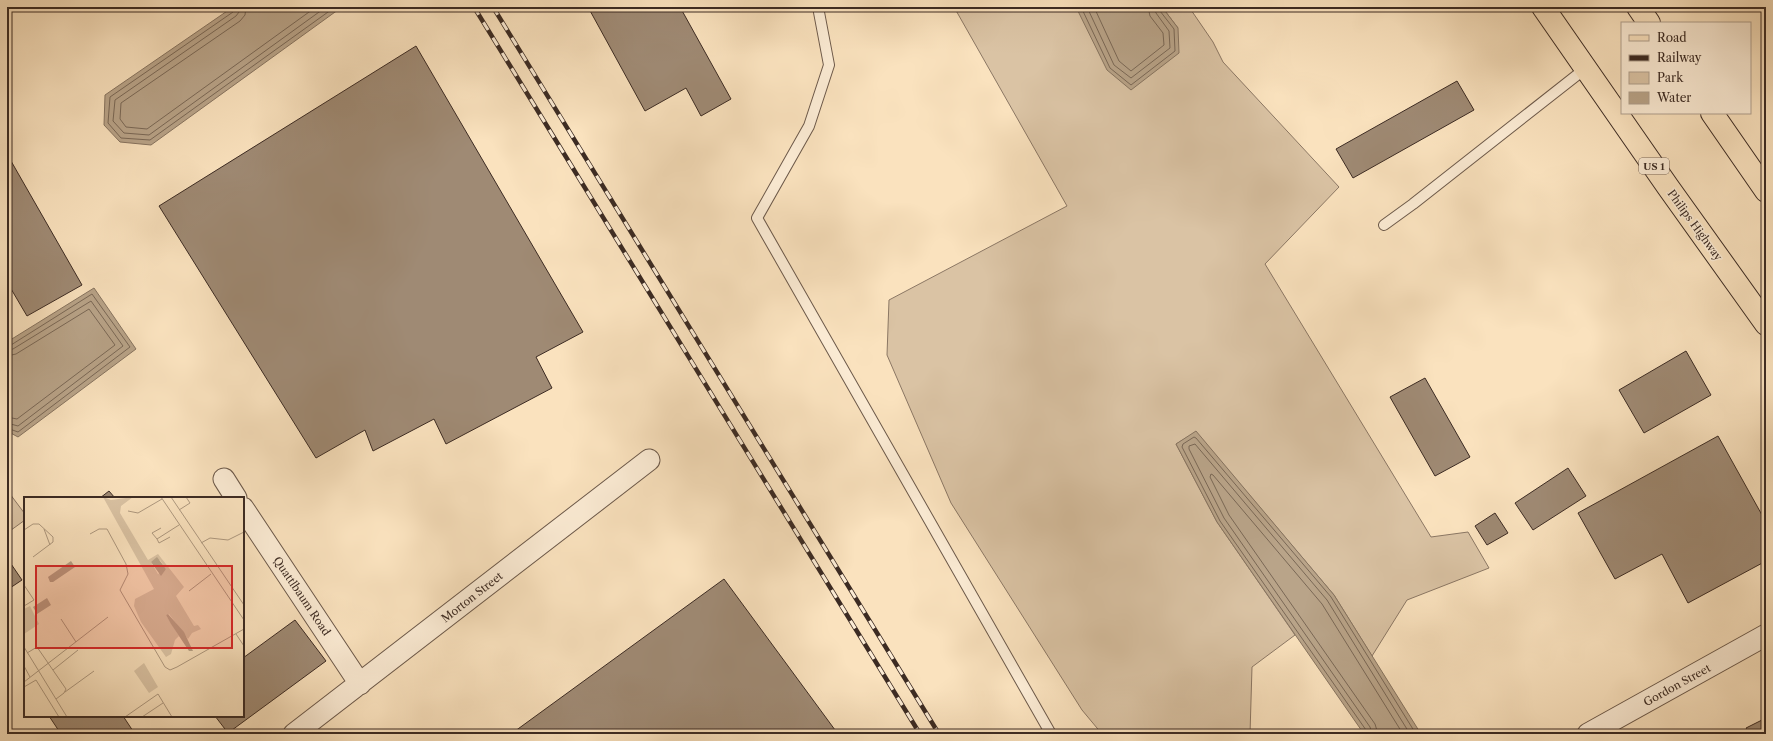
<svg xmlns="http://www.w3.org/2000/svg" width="1773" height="741" viewBox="0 0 1773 741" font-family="'Libre Caslon Text',serif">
<rect width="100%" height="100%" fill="#fae2be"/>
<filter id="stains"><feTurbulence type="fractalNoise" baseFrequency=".005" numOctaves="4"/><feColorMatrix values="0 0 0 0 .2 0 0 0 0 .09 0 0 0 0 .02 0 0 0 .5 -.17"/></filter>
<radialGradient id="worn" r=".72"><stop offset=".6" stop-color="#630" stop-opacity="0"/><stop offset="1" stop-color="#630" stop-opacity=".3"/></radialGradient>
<path fill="#dac3a4" stroke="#8b7764" d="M 954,7 L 1076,7 L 1078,10 L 1178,28 L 1162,7 L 1189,7 L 1213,42 L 1223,62 L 1339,187 L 1265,264 L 1431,537 L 1468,532 L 1489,568 L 1407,600 L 1372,656 L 1334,595 L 1196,432 L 1176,444 L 1217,522 L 1295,635 L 1252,667 L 1250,734 L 1102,734 L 1082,710 L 951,503 L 887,355 L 889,300 L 1067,206 Z
M 7,490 L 25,514 L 25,520 L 7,533 Z"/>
<path fill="#b9a489" stroke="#877460" d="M 233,7 L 342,7 L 151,145 L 120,142 L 104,125 L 105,95 Z
M 1076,7 L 1162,7 L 1178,28 L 1179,53 L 1131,90 L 1107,70 Z
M 94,288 L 136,349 L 18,437 L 7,431 L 7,342 Z
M 1196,431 L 1334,595 L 1421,734 L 1364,734 L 1217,522 L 1176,444 Z"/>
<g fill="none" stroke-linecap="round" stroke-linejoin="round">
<path stroke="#7a6856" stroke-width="1" d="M 235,7 L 233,12 L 110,97 L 108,123 L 121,138 L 150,140 L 335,7
M 240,7 L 239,12 L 236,16 L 115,100 L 113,121 L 124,133 L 149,135 L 326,7
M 246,7 L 245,15 L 240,21 L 121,103 L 120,119 L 126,127 L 147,129 L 316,7
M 1081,7 L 1110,68 L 1131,85 L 1175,51 L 1174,29 L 1160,11 L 1159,7
M 1087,7 L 1114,65 L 1131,78 L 1170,48 L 1169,31 L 1156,13 L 1154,7
M 1094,7 L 1119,61 L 1131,71 L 1164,45 L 1163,33 L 1150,16 L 1148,7
M 7,345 L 11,345 L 92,294 L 130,347 L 18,432 L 7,428
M 7,350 L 13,349 L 91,301 L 123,346 L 18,426 L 7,423
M 7,356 L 16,354 L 89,309 L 115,345 L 17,419 L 7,417
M 1367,734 L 1366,730 L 1220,521 L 1182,447 L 1183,444 L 1194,437 L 1196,438 L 1331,597 L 1416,734
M 1372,734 L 1370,727 L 1224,518 L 1189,449 L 1189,446 L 1195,444 L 1327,600 L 1410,734
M 1378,734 L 1375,724 L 1229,515 L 1210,477 L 1211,474 L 1213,475 L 1322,604 L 1403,734"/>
</g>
<path fill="#9f8a74" stroke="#3c2b23" d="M 588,7 L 680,7 L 731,99 L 701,116 L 686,88 L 645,111 Z
M 416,46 L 583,332 L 536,357 L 552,388 L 446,444 L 434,419 L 373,451 L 365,430 L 316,458 L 159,206 Z
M 1457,81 L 1474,110 L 1353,178 L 1336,149 Z
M 7,154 L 82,285 L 27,316 L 7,282 Z
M 1686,351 L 1711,395 L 1644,433 L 1619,390 Z
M 1425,378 L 1470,457 L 1435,476 L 1390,397 Z
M 1718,436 L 1762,515 L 1766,513 L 1766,561 L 1688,603 L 1662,554 L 1615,579 L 1578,513 Z
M 1568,468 L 1586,496 L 1533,530 L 1515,503 Z
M 109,491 L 115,498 L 100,498 Z
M 1495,513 L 1508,533 L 1487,545 L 1475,526 Z
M 7,558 L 22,580 L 7,590 Z
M 724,579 L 838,734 L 511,734 Z
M 295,620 L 326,661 L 228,733 L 215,716 L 243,716 L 243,658 Z
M 49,716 L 123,716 L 135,734 L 61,734 Z
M 1766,718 L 1766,734 L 1750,734 L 1746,728 Z"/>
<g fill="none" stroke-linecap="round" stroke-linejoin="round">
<defs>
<path id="lane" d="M 818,7 L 829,65 L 809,126 L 757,218 L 1051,734
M 1384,225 L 1413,204 L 1586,68"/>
<path id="street" d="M 224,479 L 236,498
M 243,508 L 360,684
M 294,734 L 649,460
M 1588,734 L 1766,635"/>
<path id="primary" d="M 1543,7 L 1668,187 L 1766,324
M 1638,7 L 1649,23
M 1712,113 L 1766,191"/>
</defs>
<use href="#lane" stroke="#6c594a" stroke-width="12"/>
<use href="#street" stroke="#6c594a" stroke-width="23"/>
<use href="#primary" stroke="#3c2b23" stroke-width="24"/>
<use href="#lane" stroke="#fcecd5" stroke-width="10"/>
<use href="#street" stroke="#fcecd5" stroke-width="21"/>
<use href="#primary" stroke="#fae2be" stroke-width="22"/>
<defs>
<path id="rail" d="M 474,7 L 920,734
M 493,7 L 939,734"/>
</defs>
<use href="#rail" stroke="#3c2b23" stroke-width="4.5"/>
<use href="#rail" stroke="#fcecd5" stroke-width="3" stroke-dasharray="9" stroke-linecap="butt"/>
</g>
<g text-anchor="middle" stroke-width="3" stroke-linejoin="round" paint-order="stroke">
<rect fill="#fcecd5" stroke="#766558" stroke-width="1" x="1639" y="158" width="30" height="16" rx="3"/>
<g font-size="10" font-weight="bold" fill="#3c2b23">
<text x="1654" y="170">US 1</text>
</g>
<g font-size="11" fill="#3c2b23" stroke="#fcecd5">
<text transform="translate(1695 225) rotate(54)" y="4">Philips Highway</text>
<text transform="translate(302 596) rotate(56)" y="4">Quattlbaum Road</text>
<text transform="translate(472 597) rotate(-38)" y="4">Morton Street</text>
<text transform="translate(1677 685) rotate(-29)" y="4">Gordon Street</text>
</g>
</g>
<g transform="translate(24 497)">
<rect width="220" height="220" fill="#fae2be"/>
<path d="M 79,0 L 87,3 L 109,0 L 97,9 L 96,16 L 124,63 L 134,57 L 160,90 L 152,99 L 170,129 L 174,128 L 177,132 L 168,136 L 164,142 L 145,117 L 142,118 L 155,139 L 151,143 L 147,157 L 142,160 L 117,125 L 110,109 L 111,102 L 130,92 ZM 136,63 L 142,72 L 134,77 L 127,65 ZM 6,109 L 15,127 L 0,137 L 0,112 ZM 120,166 L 134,190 L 125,196 L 110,174 Z" fill="#dac3a4" fill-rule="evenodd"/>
<path d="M 133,60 L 142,72 L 137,79 L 127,65 ZM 47,64 L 51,70 L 29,85 L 26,85 L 24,80 ZM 23,101 L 27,108 L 13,117 L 9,110 ZM 144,117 L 160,135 L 169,154 L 165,154 L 147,127 L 142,118 Z" fill="#b9a489"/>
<path fill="none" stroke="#ae9980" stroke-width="1" d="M 137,0 L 220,123M 147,0 L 220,108M 155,13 L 166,6 L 162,0M 104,14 L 114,16 L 138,2M 137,31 L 128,36 L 133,42 L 155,28M 20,32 L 26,48M 0,33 L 9,27 L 15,27 L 29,40 L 29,45 L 9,60M 66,37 L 75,32 L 83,32 L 102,67 L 104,77 L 96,93 L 141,170 L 146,173 L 153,170 L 220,132M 133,42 L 135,46 L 146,40M 177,46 L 186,41 L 204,43 L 220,35M 0,88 L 10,103 L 0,109M 165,94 L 187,77M 37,122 L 52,145M 212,137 L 220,149M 0,150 L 43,220M 3,156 L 13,150 L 42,192 L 40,196 L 32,202M 0,169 L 6,180M 29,173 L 54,153M 0,185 L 84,120M 0,190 L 12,183 L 35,220M 41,195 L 70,174M 101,220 L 134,197 L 148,220M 118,220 L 139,206"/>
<path fill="#d62828" fill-opacity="0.15" stroke="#d62828" stroke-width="2" d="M 12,69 L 208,69 L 208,151 L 12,151 Z"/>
<rect width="220" height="220" fill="none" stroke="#3c2b23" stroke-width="2"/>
</g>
<rect width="1773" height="741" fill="none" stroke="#fae2be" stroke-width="24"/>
<rect x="8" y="8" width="1757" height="725" fill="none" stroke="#3c2b23" stroke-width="2"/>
<rect x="12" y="12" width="1749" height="717" fill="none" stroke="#3c2b23"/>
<rect x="1621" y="22" width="130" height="92" fill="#fcecd5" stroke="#af9f8e"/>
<rect x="1629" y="35" width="20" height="6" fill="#fae2be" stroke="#af9f8e"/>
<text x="1657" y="42" font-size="12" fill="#3c2b23">Road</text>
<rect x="1629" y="55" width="20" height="6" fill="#3c2b23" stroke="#af9f8e"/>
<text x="1657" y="62" font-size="12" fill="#3c2b23">Railway</text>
<rect x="1629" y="72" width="20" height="12" fill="#dac3a4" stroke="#af9f8e"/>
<text x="1657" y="82" font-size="12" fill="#3c2b23">Park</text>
<rect x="1629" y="92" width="20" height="12" fill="#b9a489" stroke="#af9f8e"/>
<text x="1657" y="102" font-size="12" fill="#3c2b23">Water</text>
<rect width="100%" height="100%" filter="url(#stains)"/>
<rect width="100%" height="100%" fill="url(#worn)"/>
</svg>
